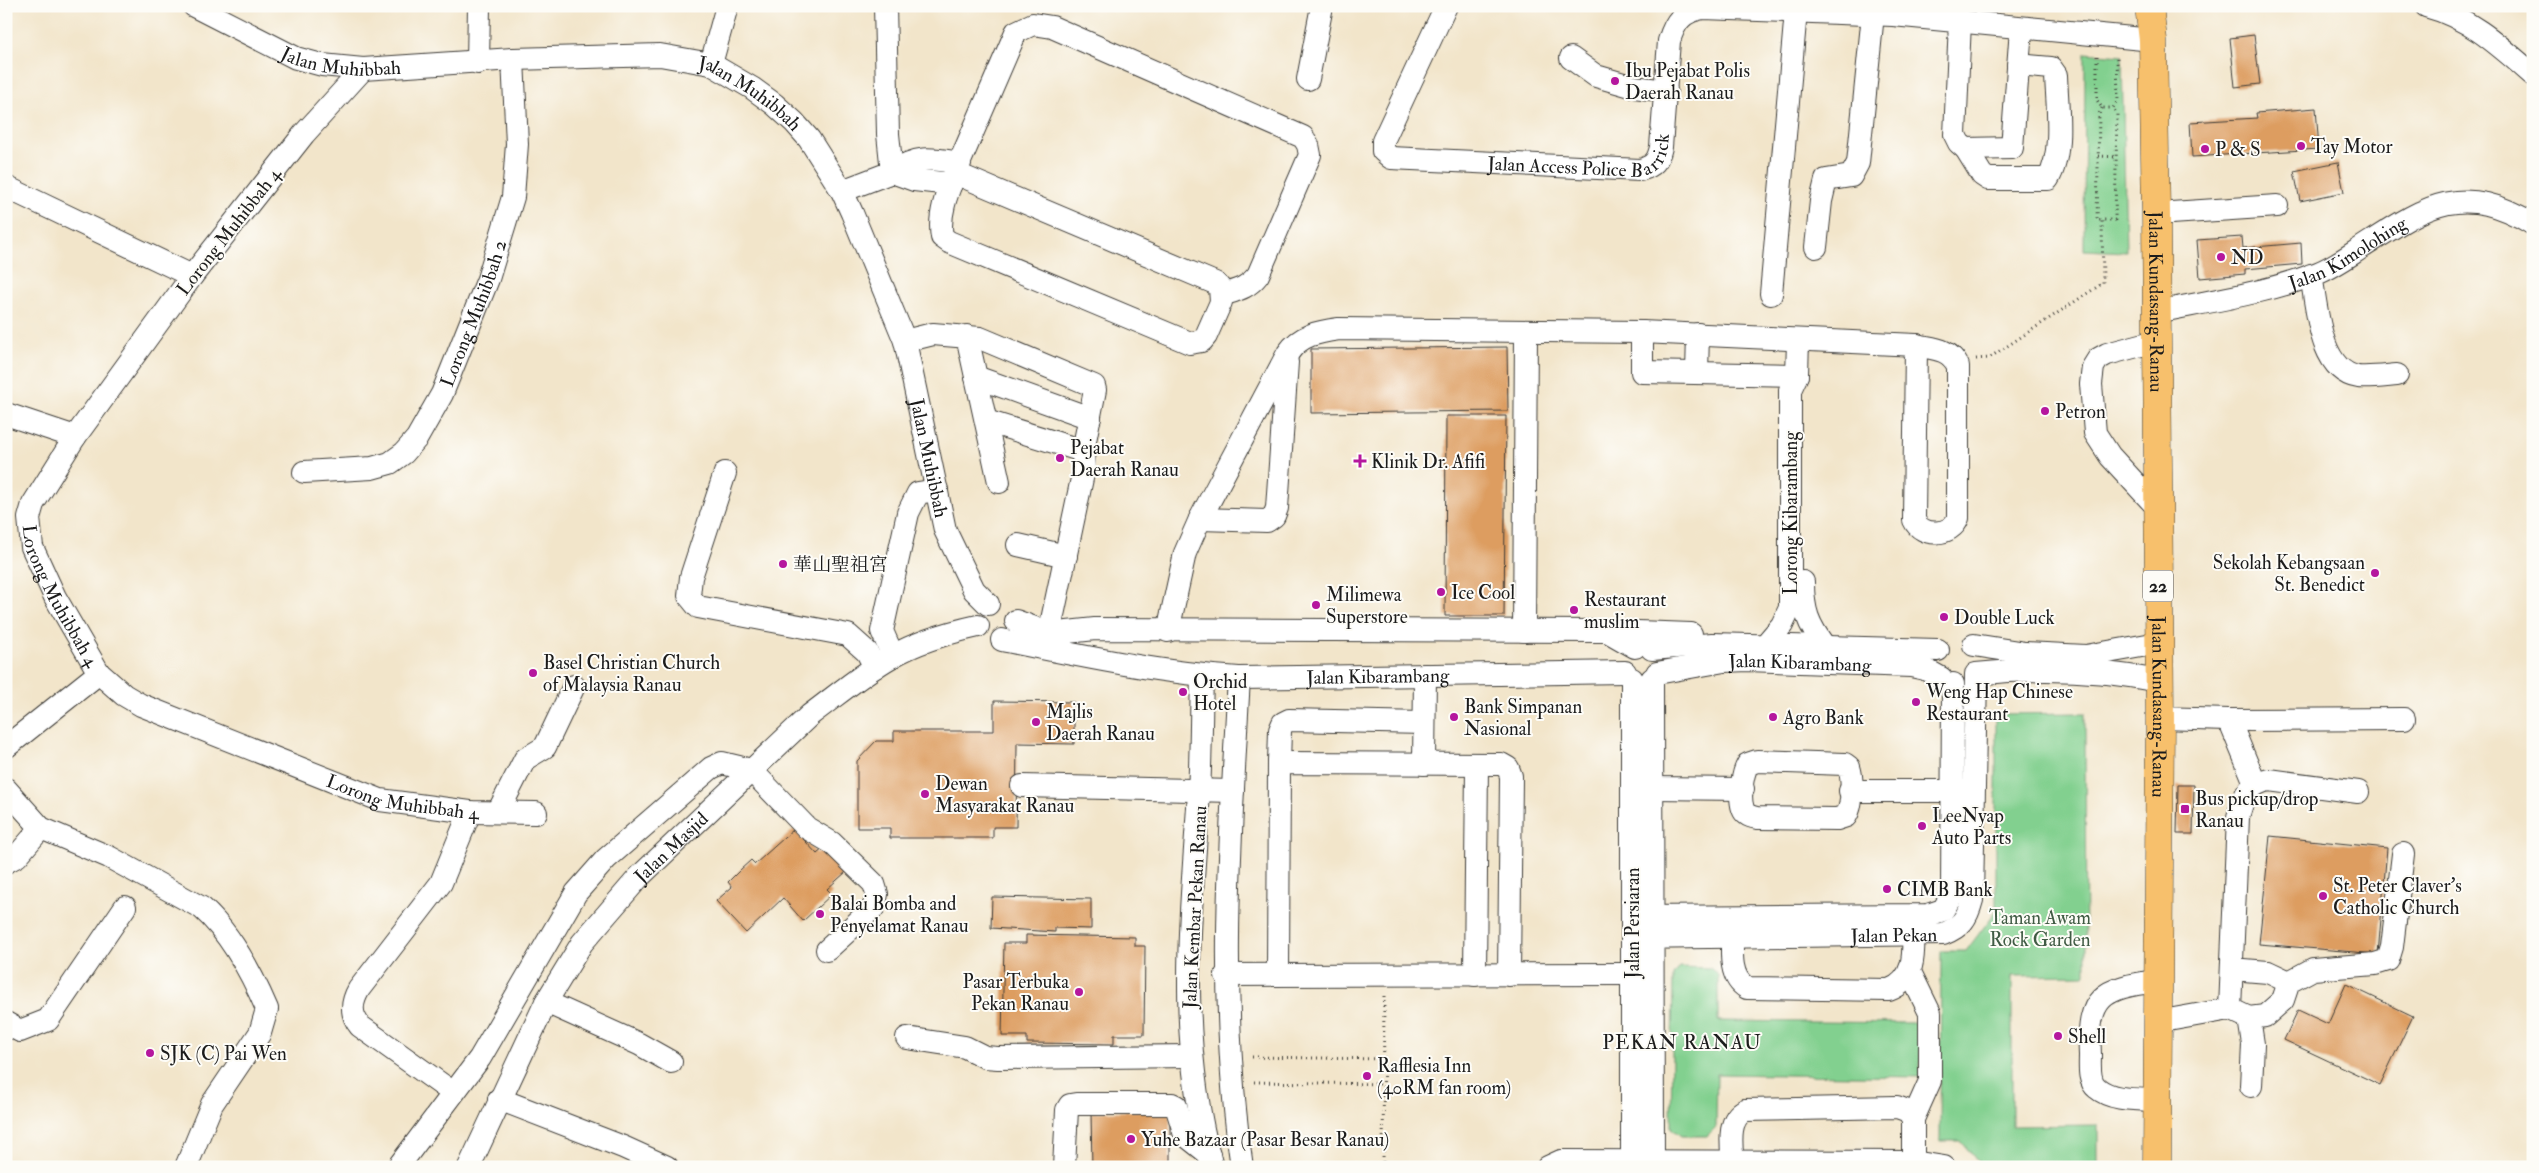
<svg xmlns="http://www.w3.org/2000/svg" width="2539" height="1173" viewBox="0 0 2539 1173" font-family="'IM FELL Double Pica','Noto Serif SC',serif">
<rect width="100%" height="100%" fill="#fdfcf7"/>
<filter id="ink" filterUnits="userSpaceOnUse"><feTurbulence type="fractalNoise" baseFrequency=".02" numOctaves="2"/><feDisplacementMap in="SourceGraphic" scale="10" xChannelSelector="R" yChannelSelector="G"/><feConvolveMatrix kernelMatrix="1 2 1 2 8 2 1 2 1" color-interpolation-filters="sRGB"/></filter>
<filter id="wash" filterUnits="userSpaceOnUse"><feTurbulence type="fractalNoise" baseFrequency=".0096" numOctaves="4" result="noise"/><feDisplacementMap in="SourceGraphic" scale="20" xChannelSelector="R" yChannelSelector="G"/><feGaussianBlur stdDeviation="1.12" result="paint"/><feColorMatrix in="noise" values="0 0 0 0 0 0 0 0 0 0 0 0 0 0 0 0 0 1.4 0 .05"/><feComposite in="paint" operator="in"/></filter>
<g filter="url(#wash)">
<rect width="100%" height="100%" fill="#f2e5ca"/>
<path fill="#82d08f" stroke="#4f7656" d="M 2085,53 L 2122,56 L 2126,252 L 2084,250 Z
M 2085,713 L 2086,975 L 2012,976 L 2012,1126 L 2098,1125 L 2098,1167 L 1982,1167 L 1961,1141 L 1940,1141 L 1941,951 L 1966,951 L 1996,911 L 1996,714 Z
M 1679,967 L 1710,968 L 1718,975 L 1718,1021 L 1920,1023 L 1920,1077 L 1717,1074 L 1716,1127 L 1707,1136 L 1681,1136 L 1671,1128 L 1673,975 Z"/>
<g id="blocks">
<path fill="#dd9d60" d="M 2254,35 L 2260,84 L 2235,87 L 2230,38 Z
M 2316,108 L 2319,149 L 2192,157 L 2190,122 L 2257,118 L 2256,113 Z
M 2338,162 L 2344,192 L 2300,201 L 2294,171 Z
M 2242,237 L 2243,248 L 2301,243 L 2302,264 L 2245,269 L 2245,274 L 2200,278 L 2197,240 Z
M 1507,347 L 1508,411 L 1311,413 L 1311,349 Z
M 1446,416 L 1506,416 L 1504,616 L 1445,616 Z
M 994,701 L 1074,702 L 1074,744 L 1017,743 L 1016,827 L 993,827 L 993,838 L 890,838 L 890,828 L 857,828 L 857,761 L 876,741 L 894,741 L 894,731 L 994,731 Z
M 2178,785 L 2194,785 L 2193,834 L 2177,834 Z
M 794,829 L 817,854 L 824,848 L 846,872 L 827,889 L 832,894 L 803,921 L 783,898 L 746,933 L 716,901 L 732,887 L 728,882 L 740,870 L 751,860 L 755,864 Z
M 2270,836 L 2387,848 L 2378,954 L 2259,944 Z
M 992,897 L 1091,899 L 1091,929 L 1055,928 L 1055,932 L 991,928 Z
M 1026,935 L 1135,937 L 1135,946 L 1145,946 L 1144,1035 L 1114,1035 L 1114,1044 L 1027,1043 L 1027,1036 L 1002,1036 L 1004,943 L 1026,943 Z
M 2346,984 L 2413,1016 L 2380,1085 L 2284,1040 L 2298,1010 L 2328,1024 Z
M 1170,1110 L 1170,1167 L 1092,1167 L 1091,1112 Z"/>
</g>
</g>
<g filter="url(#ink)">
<use href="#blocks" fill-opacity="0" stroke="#3c3a36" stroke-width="1"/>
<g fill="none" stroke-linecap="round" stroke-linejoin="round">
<defs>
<g id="minor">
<path id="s1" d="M 194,6 L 296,58 L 322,65 L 363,69 L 513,59 L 660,55 L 711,64 L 752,88 L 774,104 L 794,122 L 809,139 L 842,191 L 852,213 L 905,341 L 945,530 L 974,590 L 988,604"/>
<path id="s2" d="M 1446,6 L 1383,141 L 1383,151 L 1391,158 L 1640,170 C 1654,166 1658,161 1661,147 L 1669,41 C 1675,21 1682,12 1703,8 L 1893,15 L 2153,40"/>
<path d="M 2426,6 C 2469,17 2501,47 2533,75"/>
<path d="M 1960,22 L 1955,135 L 1959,143 L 1966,149 L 2012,148 L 2021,28"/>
<path d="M 1571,58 L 1596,76 L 1634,87 L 1666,91"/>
<path d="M 478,63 L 479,6"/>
<path d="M 711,64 L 727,6"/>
<path id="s3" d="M 363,69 L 304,134 L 192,276 L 75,437 L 33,504 L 29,518 L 32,547 L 55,597 L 99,673 L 124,695 L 141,705 L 380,800 L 470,812 L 536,813"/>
<path d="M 1308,79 L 1322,6"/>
<path d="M 1966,149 L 1982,175 L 1988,179 L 2048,179 C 2064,153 2057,105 2056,75 L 2051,68 L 2018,65"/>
<path d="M 892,172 C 918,155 930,158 960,163"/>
<path d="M 892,172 L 914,180 L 951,184"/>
<path d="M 955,173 L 1215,283 L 1220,288 L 1221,302 L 1206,336 L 1202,341 L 1190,343 L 949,242 L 942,237 C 938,215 947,193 955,173 Z"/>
<path d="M 955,173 L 1016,32 L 1033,24 L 1052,27 L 1303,137 L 1308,145 L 1310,155 L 1258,275 C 1248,288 1237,290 1222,295"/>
<path d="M 6,187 L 192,276"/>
<path d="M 842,191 L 892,172 L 888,134 L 885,6"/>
<path d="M 2156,214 L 2277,206"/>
<path d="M 1816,247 L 1821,201 L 1826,180 L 1851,176 L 1858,163 L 1873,14"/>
<path d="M 2311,275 C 2317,306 2319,371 2358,377 C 2370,378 2385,376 2397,375"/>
<path d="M 1771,294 L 1796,11"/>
<path id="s4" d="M 2156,312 C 2210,301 2267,293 2318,273 C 2333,267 2347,257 2361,248 C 2425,207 2460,180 2533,224"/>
<path d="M 1642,332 L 1642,372 L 1797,375"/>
<path d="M 967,336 L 999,482"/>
<path d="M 905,341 L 933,334 L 980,338 L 1094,386 L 1095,390 L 1083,451 L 1084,469 L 1049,634 L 1095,629 L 1607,631 L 1635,647"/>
<path d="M 2156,341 L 2107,354 L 2098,359 L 2093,367 L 2091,384 L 2095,433 L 2110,456 L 2157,507"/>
<path d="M 1916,345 C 1934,349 1949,348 1958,366 L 1958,518 C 1952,536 1922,538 1914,520 Z"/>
<path d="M 1697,373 L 1698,334"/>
<path d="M 976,377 L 1090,418"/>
<path d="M 6,414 L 75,437"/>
<path d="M 986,421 L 1083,451"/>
<path id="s5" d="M 304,472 L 372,468 L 390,463 L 404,453 L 417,438 L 442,394 L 488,279 L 513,197 L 517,144 L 513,59"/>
<path d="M 725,473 L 691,577 L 689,596 L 698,607 L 848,635 L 867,652 L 875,667"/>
<path d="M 1200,519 L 1267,521 L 1274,516 L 1277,508 L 1287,362"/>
<path d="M 1018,545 L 1066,556"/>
<path d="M 1803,582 C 1803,611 1808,624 1825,647"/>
<path d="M 1016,621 L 1062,638"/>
<path d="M 1168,631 L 1185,553 L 1200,519 L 1288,353 C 1300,335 1318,332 1339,329 L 1642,332 L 1916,345"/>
<path d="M 1524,631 L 1526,332"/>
<path d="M 1611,631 L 1691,634"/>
<path id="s6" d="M 1002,640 C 1080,656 1160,673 1239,678 L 1625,672"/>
<path d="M 1765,645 L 1782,625 L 1790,608 L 1790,390 L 1797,375 L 1798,340"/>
<path d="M 1974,645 L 2025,653 L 2086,656 L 2158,643"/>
<path d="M 1652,649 L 1712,644 L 1938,650"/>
<path d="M 893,656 L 882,631 L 908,513 L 918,493 L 937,490"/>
<path id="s7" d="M 1657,673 L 1724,661 L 1748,660 L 1911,666 L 1925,669 L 1941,678"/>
<path d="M 1202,675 C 1201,714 1201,754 1199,793 C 1190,924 1177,1038 1212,1167"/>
<path d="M 1239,678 C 1230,841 1218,1004 1242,1167"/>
<path d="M 1632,679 L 1632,1167"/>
<path d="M 1652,679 L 1653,1167"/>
<path d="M 2160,718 L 2229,720 L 2404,719"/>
<path d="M 2229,720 L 2255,783"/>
<path d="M 6,747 L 99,673"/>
<path d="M 1757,761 L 1845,764 L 1849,767 C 1853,779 1853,805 1846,816 L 1837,819 L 1757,818 C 1751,817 1745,815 1743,809 C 1739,798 1742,774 1748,764 Z"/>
<path d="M 1279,763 L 1280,730 L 1283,723 L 1289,720 L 1424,723"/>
<path d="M 1424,764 L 1425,675"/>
<path d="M 1022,786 L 1233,791"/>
<path d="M 1652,788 L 1743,789"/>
<path d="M 6,789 L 41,828 L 109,857 L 202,908 C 231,934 252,974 267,1009 L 260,1033 L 212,1104 L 186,1167"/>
<path d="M 1850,791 L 1966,791"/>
<path d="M 498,812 L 525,759 L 545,747 L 574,686"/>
<path d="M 6,862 L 17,856 L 41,828"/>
<path d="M 1632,917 L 1928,915 L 1943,910 L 1952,895 L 1953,684"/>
<path d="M 1733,922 C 1733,943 1726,976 1747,988 L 1889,990 C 1919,979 1913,946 1913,919"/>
<path id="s8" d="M 1632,938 L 1943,934 C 1961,927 1967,919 1972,900 L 1976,674 C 2038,667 2097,669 2159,681"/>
<path d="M 2232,969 L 2268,972 L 2289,982"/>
<path d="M 1910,972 L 1930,1013 L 1930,1081 L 1913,1119"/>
<path d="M 1226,975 L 1632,974"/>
<path d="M 1278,975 L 1279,763 L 1501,764 L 1508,768 L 1511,776 L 1509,975"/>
<path d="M 1475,975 L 1477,764"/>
<path d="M 546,1002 L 639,1044 L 671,1062"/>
<path d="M 2230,1009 L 2238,817 C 2244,796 2246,785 2269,780 L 2358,792"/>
<path d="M 2249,1018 L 2253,1044 L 2251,1086"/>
<path d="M 2157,1022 L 2230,1009 L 2249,1018 L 2265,1016 L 2283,1000 L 2289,982 L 2313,969 L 2375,964 L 2388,960 L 2392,947 L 2403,854"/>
<path d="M 6,1023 L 20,1031 L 48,1020 L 125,907"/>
<path d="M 907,1038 L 965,1047 L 985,1057 L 998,1058 L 1191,1056"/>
<path d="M 452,1092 L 360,1026 C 350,1014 351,1003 359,989 L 441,883 L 470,812"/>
<path d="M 499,1099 L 623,1147 L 667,1167"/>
<path d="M 2156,1100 C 2138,1099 2112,1101 2097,1088 C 2088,1081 2090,1066 2090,1055 C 2087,996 2102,988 2157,981"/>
<path d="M 398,1167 L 480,1058 L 576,893 L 606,859 L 711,768 L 722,763 L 751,770 L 807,828 L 832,843 L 874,884 L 877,894 L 874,907 L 827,950"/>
<path id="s9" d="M 469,1167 L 546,1002 L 582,943 L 639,877 L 810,715 C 837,695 863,673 891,657 C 915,643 951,632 978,626"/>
<path d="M 1064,1167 L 1067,1110 L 1070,1105 L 1076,1104 L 1172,1104 L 1176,1106 L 1185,1135 L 1209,1154"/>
<path d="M 1548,1167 L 1561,1161 L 1913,1162 L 1944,1167"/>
<path d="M 1733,1167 C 1732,1147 1726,1120 1745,1110 L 1897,1107 L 1908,1111 L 1913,1119 L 1913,1162"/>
</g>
<g id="highway">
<path id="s10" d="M 2149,6 L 2153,40 L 2156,214 L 2160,718 L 2157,1167"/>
</g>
</defs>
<use href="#minor" stroke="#3c3a36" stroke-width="24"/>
<use href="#highway" stroke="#3c3a36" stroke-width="29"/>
<path stroke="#3c3a36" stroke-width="3" stroke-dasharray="1 4" stroke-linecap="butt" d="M 2097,56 L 2097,100 L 2102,108 L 2113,108 L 2118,100 L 2117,57
M 2102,108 L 2099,114 L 2097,220 L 2115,220 L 2117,114 L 2113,108
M 2098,156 L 2116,157
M 1976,359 L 1989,358 L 2103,283 L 2102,220
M 1252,1057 L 1384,1059
M 1254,1082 L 1383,1084
M 1383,1167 L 1384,995"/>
<use href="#minor" stroke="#fff" stroke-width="22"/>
<use href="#highway" stroke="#f7c06c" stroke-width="28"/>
</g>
</g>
<g fill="#b5179e" stroke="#fdfcf7" stroke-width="2">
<circle cx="1615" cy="81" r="5"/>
<circle cx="2301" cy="146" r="5"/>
<circle cx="2205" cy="149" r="5"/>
<circle cx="2221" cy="257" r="5"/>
<circle cx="2045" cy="411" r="5"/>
<circle cx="1060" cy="458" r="5"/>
<path d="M1357.5 453.5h5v5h5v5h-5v5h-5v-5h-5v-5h5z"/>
<circle cx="783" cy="564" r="5"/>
<circle cx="2375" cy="573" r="5"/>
<circle cx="1441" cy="592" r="5"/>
<circle cx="1316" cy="605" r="5"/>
<circle cx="1574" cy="610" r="5"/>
<circle cx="1944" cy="617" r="5"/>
<circle cx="533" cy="673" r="5"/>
<circle cx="1183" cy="692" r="5"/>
<circle cx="1916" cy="702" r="5"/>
<circle cx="1454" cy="717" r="5"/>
<circle cx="1773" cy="717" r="5"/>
<circle cx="1036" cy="722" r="5"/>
<circle cx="925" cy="794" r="5"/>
<rect x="2180" y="804" width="10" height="10" rx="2.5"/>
<circle cx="1922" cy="826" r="5"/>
<circle cx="1887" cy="889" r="5"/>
<circle cx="2323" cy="896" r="5"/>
<circle cx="820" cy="914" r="5"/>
<circle cx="1079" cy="992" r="5"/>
<circle cx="2058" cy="1036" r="5"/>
<circle cx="150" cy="1053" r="5"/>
<circle cx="1367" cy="1076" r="5"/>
<circle cx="1131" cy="1139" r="5"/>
</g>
<g text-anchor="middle" stroke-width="4" stroke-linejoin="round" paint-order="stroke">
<rect fill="#fdfcf7" stroke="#605f5e" stroke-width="1" x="2143" y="570.5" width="30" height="31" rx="4"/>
<g font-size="18" font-weight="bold" fill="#1c1c1c">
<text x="2158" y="592">22</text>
</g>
<g font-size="19" fill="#1c1c1c" stroke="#fdfcf7">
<text dy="7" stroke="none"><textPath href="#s1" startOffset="160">Jalan Muhibbah</textPath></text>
<text dy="7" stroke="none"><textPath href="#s1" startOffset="580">Jalan Muhibbah</textPath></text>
<text dy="7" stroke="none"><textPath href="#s2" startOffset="366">Jalan Access Police Barrick</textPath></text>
<text transform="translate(228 231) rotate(-52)" y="7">Lorong Muhibbah 4</text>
<text dy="7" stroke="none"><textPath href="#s4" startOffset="202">Jalan Kimolohing</textPath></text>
<text dy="7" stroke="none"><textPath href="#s10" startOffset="296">Jalan Kundasang-Ranau</textPath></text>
<text dy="7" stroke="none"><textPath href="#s5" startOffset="261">Lorong Muhibbah 2</textPath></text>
<text dy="7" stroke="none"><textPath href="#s1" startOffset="1000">Jalan Muhibbah</textPath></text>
<text transform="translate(1790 513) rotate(-90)" y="7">Lorong Kibarambang</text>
<text dy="7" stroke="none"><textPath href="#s3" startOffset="646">Lorong Muhibbah 4</textPath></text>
<text dy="7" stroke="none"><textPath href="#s7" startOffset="144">Jalan Kibarambang</textPath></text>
<text dy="7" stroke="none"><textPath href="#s6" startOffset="379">Jalan Kibarambang</textPath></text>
<text dy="7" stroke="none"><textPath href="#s10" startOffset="701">Jalan Kundasang-Ranau</textPath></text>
<text dy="7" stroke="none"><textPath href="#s3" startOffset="1065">Lorong Muhibbah 4</textPath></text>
<text dy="7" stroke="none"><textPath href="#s9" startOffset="382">Jalan Masjid</textPath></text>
<text transform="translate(1194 907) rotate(-87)" y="7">Jalan Kembar Pekan Ranau</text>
<text transform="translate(1632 923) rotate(-90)" y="7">Jalan Persiaran</text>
<text dy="7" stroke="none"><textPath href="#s8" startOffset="262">Jalan Pekan</textPath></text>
</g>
<g font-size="19" fill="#1c1c1c" stroke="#fdfcf7" text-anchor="start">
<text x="1625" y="77">Ibu Pejabat Polis<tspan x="1625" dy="22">Daerah Ranau</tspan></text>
<text x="2311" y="153">Tay Motor</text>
<text x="2215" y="156">P &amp; S</text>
<text x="2231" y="264">ND</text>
<text x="2055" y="418">Petron</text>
<text x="1070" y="454">Pejabat<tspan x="1070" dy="22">Daerah Ranau</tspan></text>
<text x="1371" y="468">Klinik Dr. Afifi</text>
<text x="2365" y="569" text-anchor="end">Sekolah Kebangsaan<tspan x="2365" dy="22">St. Benedict</tspan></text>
<text x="793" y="571">華山聖祖宮</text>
<text x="1451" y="599">Ice Cool</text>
<text x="1326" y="601">Milimewa<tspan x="1326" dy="22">Superstore</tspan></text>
<text x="1584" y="606">Restaurant<tspan x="1584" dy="22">muslim</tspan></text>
<text x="1954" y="624">Double Luck</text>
<text x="543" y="669">Basel Christian Church<tspan x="543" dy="22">of Malaysia Ranau</tspan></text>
<text x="1193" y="688">Orchid<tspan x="1193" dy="22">Hotel</tspan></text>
<text x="1926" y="698">Weng Hap Chinese<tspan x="1926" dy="22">Restaurant</tspan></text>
<text x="1464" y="713">Bank Simpanan<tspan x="1464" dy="22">Nasional</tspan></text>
<text x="1046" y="718">Majlis<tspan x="1046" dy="22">Daerah Ranau</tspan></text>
<text x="1783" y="724">Agro Bank</text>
<text x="935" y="790">Dewan<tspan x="935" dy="22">Masyarakat Ranau</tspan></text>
<text x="2195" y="805">Bus pickup/drop<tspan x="2195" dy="22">Ranau</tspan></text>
<text x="1932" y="822">LeeNyap<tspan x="1932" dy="22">Auto Parts</tspan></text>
<text x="2333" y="892">St. Peter Claver's<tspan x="2333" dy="22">Catholic Church</tspan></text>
<text x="1897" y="896">CIMB Bank</text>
<text x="830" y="910">Balai Bomba and<tspan x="830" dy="22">Penyelamat Ranau</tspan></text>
<text x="1069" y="988" text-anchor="end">Pasar Terbuka<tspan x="1069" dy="22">Pekan Ranau</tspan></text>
<text x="2068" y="1043">Shell</text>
<text x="160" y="1060">SJK (C) Pai Wen</text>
<text x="1377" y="1072">Rafflesia Inn<tspan x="1377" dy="22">(40RM fan room)</tspan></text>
<text x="1141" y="1146">Yuhe Bazaar (Pasar Besar Ranau)</text>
</g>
<g font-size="19" fill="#405b44" stroke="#fdfcf7">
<text x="2040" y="924">Taman Awam<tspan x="2040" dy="22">Rock Garden</tspan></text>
</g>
<g font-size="20" letter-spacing="1" fill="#1c1c1c" stroke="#fdfcf7">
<text x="1682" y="1049">PEKAN RANAU</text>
</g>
</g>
<rect width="2539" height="1173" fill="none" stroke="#fdfcf7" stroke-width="25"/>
</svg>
